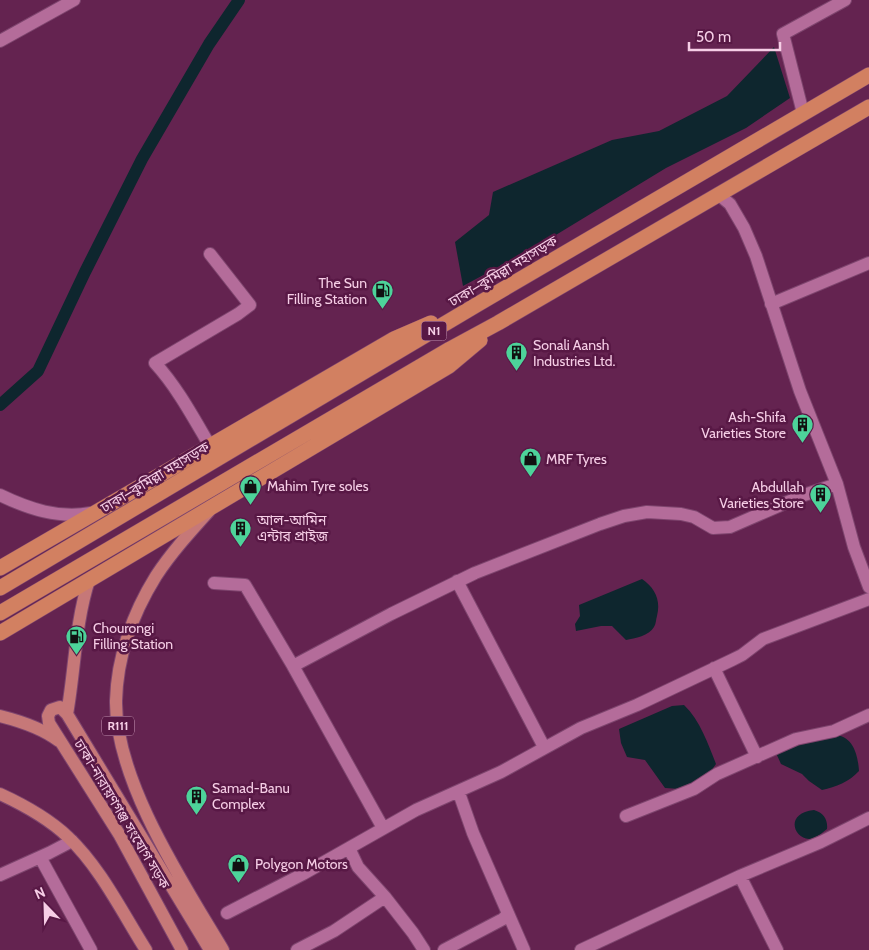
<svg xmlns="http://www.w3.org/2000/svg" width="869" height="950" viewBox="0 0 869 950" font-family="Cabin,'Noto Sans Bengali',sans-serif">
<rect width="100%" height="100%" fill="#642350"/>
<path fill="#0e262e" d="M 774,47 L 790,98 L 746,128 L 666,168 L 541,244 L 463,286 L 455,242 L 489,215 L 493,192 L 612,140 L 659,131 L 727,96 Z
M 642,579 C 655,588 661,600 657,616 C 656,619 656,624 654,627 C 649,636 635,638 626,640 L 612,626 L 601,626 L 576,631 L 575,624 L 580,616 L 579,605 Z
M 684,705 C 700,720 708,744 716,764 L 709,774 L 680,789 L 665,788 L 645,760 L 627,757 L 621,743 L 619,729 L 672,706 Z
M 837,735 C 854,738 858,756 859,771 C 849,782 836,787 822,790 L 809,781 L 802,774 L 781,764 L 776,753 L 793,745 Z
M 814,810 C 824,813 828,820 827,829 C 822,833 815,839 809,839 C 793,838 785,813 814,810 Z"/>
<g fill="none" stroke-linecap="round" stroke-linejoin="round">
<path stroke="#0e262e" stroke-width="12" d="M 0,405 L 38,371 L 85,272 L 142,159 L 209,44 L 239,0"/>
<defs>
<path id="street" d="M 0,41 L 74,0
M 803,113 L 783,34 L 845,0
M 718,194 L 730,204 L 744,228 L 756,256 L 800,391 L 837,484 L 854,547 L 869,587
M 210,254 L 250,305 L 238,314 L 155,363 C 177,387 193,417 210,446
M 771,304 L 869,263
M 0,495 C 29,509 59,519 91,513
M 457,581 L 544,747
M 214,583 L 245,585 L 293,666 L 383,828
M 293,666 L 391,614 L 475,573 L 600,524 L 624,516 L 647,512 L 681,514 L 694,517 L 713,528 L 730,527 L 804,495 L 837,484
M 714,668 L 757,757
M 459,793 L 473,833 L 524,950
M 626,816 L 694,789 L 717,774 L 796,739 L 834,731 L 869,715
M 349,848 L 358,867 L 385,897 L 413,933 L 424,950
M 40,857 L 91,950
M 0,875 L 49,853 L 72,841
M 740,876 L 777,950
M 227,913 L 303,874 L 416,810 L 501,772 L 581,728 L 637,705 L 732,660 L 742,655 L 763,639 L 869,599
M 297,950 L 334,931 L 385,897
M 444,950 L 503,919 L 505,917 L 509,916
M 581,950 L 740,876 L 821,842 L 869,818"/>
<path id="primary" d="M 209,511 C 190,532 171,553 156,576 C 133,613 117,657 116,701 C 115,780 183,883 223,950
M 89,580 C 75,624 75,669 67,714 L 210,950
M 67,714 L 60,707 L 51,710 L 48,716 L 49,723 L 119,834 L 182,950
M 0,716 C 20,721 42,728 59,741
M 0,794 C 24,805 48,818 68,837 C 100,867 122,912 146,950"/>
<path id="highway" d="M 0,568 L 394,339 L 431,323
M 0,588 L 478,304 L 869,75
M 0,613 L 450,349 L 498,323 L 869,107
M 0,633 L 449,366 L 480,340"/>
</defs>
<use href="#street" stroke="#7e456e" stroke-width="14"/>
<use href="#primary" stroke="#7e456e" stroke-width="14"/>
<use href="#highway" stroke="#7e456e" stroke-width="16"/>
<use href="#street" stroke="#b46c9a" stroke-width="12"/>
<use href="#primary" stroke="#c67878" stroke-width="12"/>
<use href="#highway" stroke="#d28061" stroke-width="15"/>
</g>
<defs>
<symbol id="fuel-pin" viewBox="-11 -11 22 30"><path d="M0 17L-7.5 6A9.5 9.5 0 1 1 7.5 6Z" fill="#4dd39a" stroke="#581845"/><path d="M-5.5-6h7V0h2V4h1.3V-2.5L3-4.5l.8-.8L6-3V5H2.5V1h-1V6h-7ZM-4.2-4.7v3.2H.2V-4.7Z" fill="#111"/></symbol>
<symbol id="building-pin" viewBox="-11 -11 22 30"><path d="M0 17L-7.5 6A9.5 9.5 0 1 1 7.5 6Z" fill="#4dd39a" stroke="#581845"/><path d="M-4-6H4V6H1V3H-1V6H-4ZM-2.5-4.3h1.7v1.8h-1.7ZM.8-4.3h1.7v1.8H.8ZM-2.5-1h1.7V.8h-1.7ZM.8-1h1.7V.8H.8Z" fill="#111"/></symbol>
<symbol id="shop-pin" viewBox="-11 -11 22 30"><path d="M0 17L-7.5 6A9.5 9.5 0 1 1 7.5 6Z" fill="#4dd39a" stroke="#581845"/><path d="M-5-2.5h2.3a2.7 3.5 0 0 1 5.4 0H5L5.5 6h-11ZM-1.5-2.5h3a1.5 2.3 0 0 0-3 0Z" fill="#111"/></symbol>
</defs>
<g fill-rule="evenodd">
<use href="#fuel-pin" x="370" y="278" width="25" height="34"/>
<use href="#building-pin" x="504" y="340" width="25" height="34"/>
<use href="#building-pin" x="790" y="412" width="25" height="34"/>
<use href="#shop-pin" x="518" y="446" width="25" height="34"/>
<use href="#shop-pin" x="238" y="474" width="25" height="34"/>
<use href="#building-pin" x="808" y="482" width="25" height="34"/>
<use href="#building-pin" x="228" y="516" width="25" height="34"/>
<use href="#fuel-pin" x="64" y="624" width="25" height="34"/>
<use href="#building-pin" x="184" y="784" width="25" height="34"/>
<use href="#shop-pin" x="226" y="852" width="25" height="34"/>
</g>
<g text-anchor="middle" stroke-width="5" stroke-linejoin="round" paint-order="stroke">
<g fill="#581845" stroke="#c797b6" stroke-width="1">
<rect x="421.5" y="321.5" width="25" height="19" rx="4"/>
<rect x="102" y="716.5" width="32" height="19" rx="4"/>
</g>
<g font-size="12" font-weight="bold" fill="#f6cee6">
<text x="434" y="335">N1</text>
<text x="118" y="730">R111</text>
</g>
<g font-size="14" fill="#f6cee6" stroke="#581845">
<text transform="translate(503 271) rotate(-31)" y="5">ঢাকা–কুমিল্লা মহাসড়ক</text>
<text transform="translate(155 477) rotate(-31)" y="5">ঢাকা–কুমিল্লা মহাসড়ক</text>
<text transform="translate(122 814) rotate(59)" y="5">ঢাকা-নারায়ণগঞ্জ সংযোগ সড়ক</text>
</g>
<g font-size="14" fill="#f6cee6" stroke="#581845" text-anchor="start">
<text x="367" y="288" text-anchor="end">The Sun<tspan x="367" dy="16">Filling Station</tspan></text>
<text x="533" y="350">Sonali Aansh<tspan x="533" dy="16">Industries Ltd.</tspan></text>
<text x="786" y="422" text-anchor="end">Ash-Shifa<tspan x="786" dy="16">Varieties Store</tspan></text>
<text x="546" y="464">MRF Tyres</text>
<text x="267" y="491">Mahim Tyre soles</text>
<text x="804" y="492" text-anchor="end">Abdullah<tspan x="804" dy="16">Varieties Store</tspan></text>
<text x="257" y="525">আল-আমিন<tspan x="257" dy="16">এন্টার প্রাইজ</tspan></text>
<text x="93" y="633">Chourongi<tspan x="93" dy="16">Filling Station</tspan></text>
<text x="212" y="793">Samad-Banu<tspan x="212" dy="16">Complex</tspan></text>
<text x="255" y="869">Polygon Motors</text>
</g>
</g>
<g transform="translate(45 905) rotate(337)" stroke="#581845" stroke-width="4" paint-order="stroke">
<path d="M0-4L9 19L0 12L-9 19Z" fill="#f6cee6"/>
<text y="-8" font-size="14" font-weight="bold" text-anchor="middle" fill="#f6cee6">N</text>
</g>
<path d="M689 42v8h91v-8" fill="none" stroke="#f6cee6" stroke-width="2.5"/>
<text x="696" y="42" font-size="15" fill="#f6cee6" stroke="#581845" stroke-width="4" paint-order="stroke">50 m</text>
</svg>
